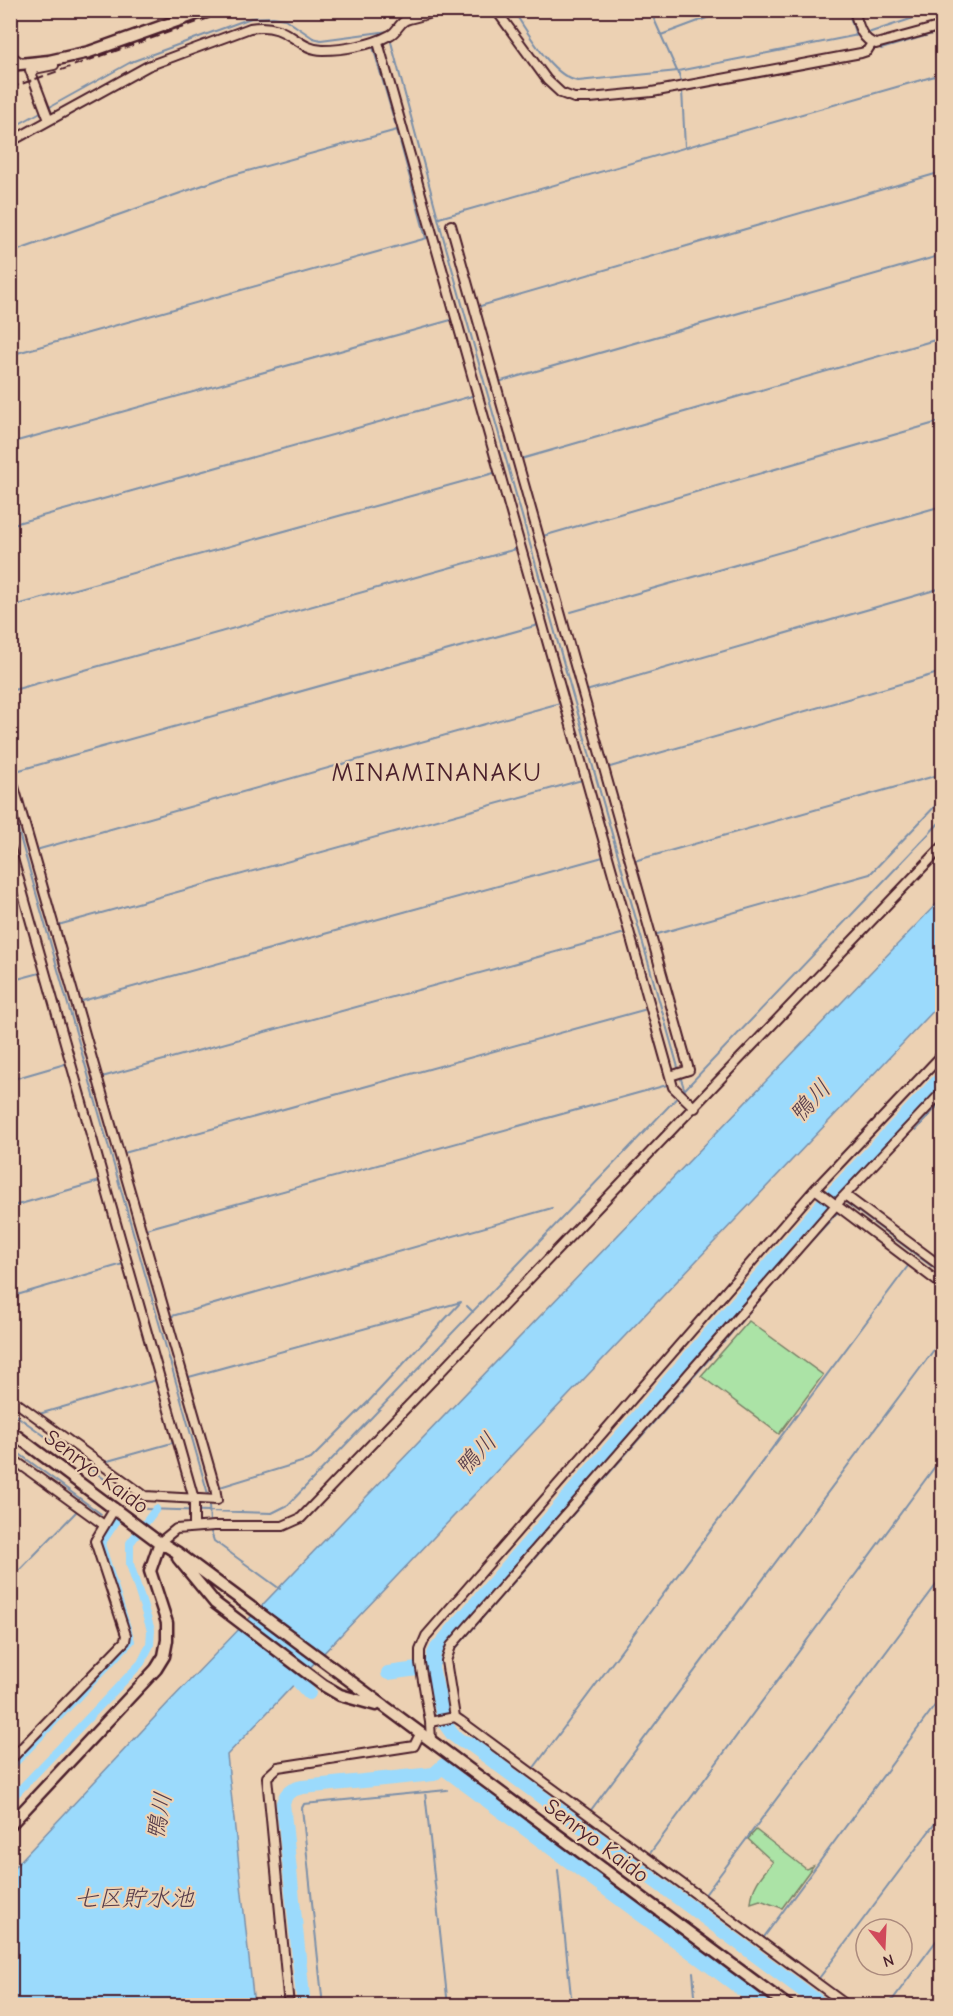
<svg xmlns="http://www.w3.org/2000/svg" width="953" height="2016" viewBox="0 0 953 2016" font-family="'Comic Neue','Klee One',sans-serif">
<rect width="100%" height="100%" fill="#ecd1b3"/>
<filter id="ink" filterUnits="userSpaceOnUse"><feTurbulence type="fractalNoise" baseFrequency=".0167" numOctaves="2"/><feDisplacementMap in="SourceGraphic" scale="12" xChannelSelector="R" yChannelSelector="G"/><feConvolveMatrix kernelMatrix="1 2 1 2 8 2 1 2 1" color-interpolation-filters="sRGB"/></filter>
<g filter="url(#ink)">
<path fill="#abe3a6" stroke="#7a8168" stroke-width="1.5" d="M 749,1321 L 823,1375 L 779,1434 L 701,1376 Z
M 756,1830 L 806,1869 L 813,1866 L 782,1908 L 760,1900 L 751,1903 C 752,1886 762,1875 773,1862 L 748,1839 Z"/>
<path fill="#9bdafc" stroke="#7b8fa8" stroke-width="1.5" d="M 942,898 L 942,1002 L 227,1755 L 254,2005 L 11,2005 L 10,1872 L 169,1702 Z"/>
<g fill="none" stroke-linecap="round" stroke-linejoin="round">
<path stroke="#7b8fa8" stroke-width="2" d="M 513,10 C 527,31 552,77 578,81 L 678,71 L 858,35
M 650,10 L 677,71
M 848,10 L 856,36
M 868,33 L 938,10
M 661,35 L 728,10
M 391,42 L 442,233 L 679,1071
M 373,47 L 395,123
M 881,49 L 942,31
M 313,52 L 321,54
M 678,71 L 682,85
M 682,90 L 685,147
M 10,129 L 131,62 L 251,18 L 273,17 L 285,19 L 313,38 L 321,40 L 389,31 L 399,21
M 33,133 L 78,109
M 439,218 L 942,74
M 10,253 L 226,177 L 397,130 L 426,238
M 477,307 L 942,172
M 10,355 L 427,238
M 498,382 L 942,255
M 10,443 L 451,320
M 521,459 L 942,338
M 10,525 L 472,396
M 543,536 L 942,421
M 10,607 L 494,473
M 571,612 L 942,506
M 10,691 L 516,549
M 586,691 L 942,588
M 610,767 L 942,672
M 16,771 L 538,625
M 10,802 L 208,1494
M 36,850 L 560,703
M 634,861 L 942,774
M 10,898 L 19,895
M 58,925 L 582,780
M 654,935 L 870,874 L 942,799
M 10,981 L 40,973
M 82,1001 L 603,857
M 680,1076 L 685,1091
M 102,1077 L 625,933
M 10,1080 L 65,1064
M 916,1130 L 942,1101
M 124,1153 L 647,1009
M 833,1193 L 839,1197
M 844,1201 L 942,1274
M 10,1207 L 100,1181
M 146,1229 L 667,1085
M 10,1297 L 123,1264
M 467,1306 L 473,1312
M 172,1316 L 552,1208
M 723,1343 L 787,1267 L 837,1213
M 189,1377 L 461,1302
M 10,1411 L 146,1509 L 272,1513 L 288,1505 L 942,820
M 39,1414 L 156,1380
M 10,1447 L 101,1514
M 104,1462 L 172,1443
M 220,1487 L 311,1459 L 368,1402 L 461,1302
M 209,1505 L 210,1524
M 210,1529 L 214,1541 L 280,1589
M 10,1580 L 76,1512
M 456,1648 L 717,1350
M 432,1667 L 439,1664
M 533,1769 L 908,1266
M 454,1781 L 457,1778
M 522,1783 L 525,1779
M 425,1792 L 448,2006
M 591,1810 L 942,1339
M 580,1825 L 582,1822
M 651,1852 L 942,1457
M 563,1861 L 565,1858
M 638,1868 L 640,1865
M 558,1870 L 572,2006
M 704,1896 L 942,1577
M 694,1910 L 699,1903
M 764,1937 L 942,1696
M 752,1952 L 755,1949
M 699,1962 L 701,1959
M 693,1972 L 696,2006
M 820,1977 L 942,1814
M 808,1994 L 810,1991
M 323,2006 L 302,1808 L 304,1804 L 447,1790
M 888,2006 L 942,1933"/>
<path stroke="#9bdafc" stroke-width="8" d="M 10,1768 L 131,1641 L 101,1544 L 115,1523 L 113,1522
M 10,1800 L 141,1663 L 150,1645 L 151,1630 L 130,1564 L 130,1543 L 156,1509"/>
<path stroke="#9bdafc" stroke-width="14" d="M 286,1668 L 309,1693
M 388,1673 L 432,1667
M 442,1767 L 764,2006
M 304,2006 L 283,1803 C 286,1792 292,1789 303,1787 L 434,1774 L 444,1765
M 824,2006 L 470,1744 L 461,1741 L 453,1735 L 445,1724 L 432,1667 L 434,1654 L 437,1648 L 824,1202 L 942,1077"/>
<defs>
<path id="street" d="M 496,10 L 547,80 L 561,93 L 574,98 L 590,98 L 652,92 L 861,53 L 867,51 L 872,43
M 854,10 C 858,24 861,40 876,44 L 942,26
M 378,42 L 673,1087 L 695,1108
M 10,55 L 21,63
M 49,120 L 30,70 L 54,65
M 10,142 L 148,66 L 250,28 C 289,21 296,50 323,50 C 343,50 372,45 390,35 C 397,32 399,23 406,20 C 418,16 430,14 442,10
M 451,225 L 689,1070 L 670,1076
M 10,773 L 215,1487 L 217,1500 L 145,1496 L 10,1398
M 10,848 L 194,1499 L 194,1527
M 815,1189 L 942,1285
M 845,1195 L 942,1267
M 10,1457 L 104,1525
M 160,1542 L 176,1529 L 214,1526 L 283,1526 L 301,1518 L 942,847
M 455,1717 L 446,1661 L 451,1646 L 843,1197 L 942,1092
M 430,1722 L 455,1717 L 461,1721 L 848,2006
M 431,1741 L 430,1722 L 420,1663 L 420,1650 L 426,1636 L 815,1189 L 942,1055
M 10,1760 L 125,1641 L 126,1635 L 95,1541 L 115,1508
M 289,2006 L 267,1777 L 278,1767 L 414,1746 L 420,1734"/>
<path id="secondary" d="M 10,65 L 49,61 L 89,52 L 208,10
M 10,1431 L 164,1546
M 160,1542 L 178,1553 L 788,2006
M 178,1558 L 215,1603 L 323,1685 L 340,1695 L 376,1705
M 10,1825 L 156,1669 L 164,1656 L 167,1640 L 167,1623 L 150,1571 L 160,1542"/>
</defs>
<use href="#street" stroke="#4a1f2b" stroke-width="12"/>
<use href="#secondary" stroke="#4a1f2b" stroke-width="15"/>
<use href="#street" stroke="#ecd1b3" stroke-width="8"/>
<use href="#secondary" stroke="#ecd1b3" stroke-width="10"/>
<path stroke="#4a1f2b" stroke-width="2" stroke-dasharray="9 4.5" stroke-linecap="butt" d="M 10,88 L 232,10"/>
</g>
</g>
<g text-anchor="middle" stroke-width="4.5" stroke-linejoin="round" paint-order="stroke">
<g font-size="22" fill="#4a1f2b" stroke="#ecd1b3">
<text transform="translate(97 1471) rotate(37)" y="8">Senryo Kaido</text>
<text transform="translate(597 1840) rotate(37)" y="8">Senryo Kaido</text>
</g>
<g font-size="24" font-style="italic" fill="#563b4a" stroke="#ecd1b3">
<text transform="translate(810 1101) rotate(-47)" y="8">鴨川</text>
<text transform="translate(476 1454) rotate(-47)" y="8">鴨川</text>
<text transform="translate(159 1816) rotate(-79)" y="8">鴨川</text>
<text x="134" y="1906">七区貯水池</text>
</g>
<g font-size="26" letter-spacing="1.5" fill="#4a1f2b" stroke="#ecd1b3">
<text x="437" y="781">MINAMINANAKU</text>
</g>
</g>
<rect width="953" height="2016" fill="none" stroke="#ecd1b3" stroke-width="36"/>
<rect x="18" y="18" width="917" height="1980" fill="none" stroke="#4a1f2b" stroke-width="2" filter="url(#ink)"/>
<g transform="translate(884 1947) rotate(162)"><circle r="28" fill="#ecd1b3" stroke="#ab8a7d" stroke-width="1.5"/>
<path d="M0-4.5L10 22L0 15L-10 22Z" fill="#d1495b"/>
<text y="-9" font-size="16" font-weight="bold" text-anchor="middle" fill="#4a1f2b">N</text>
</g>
</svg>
